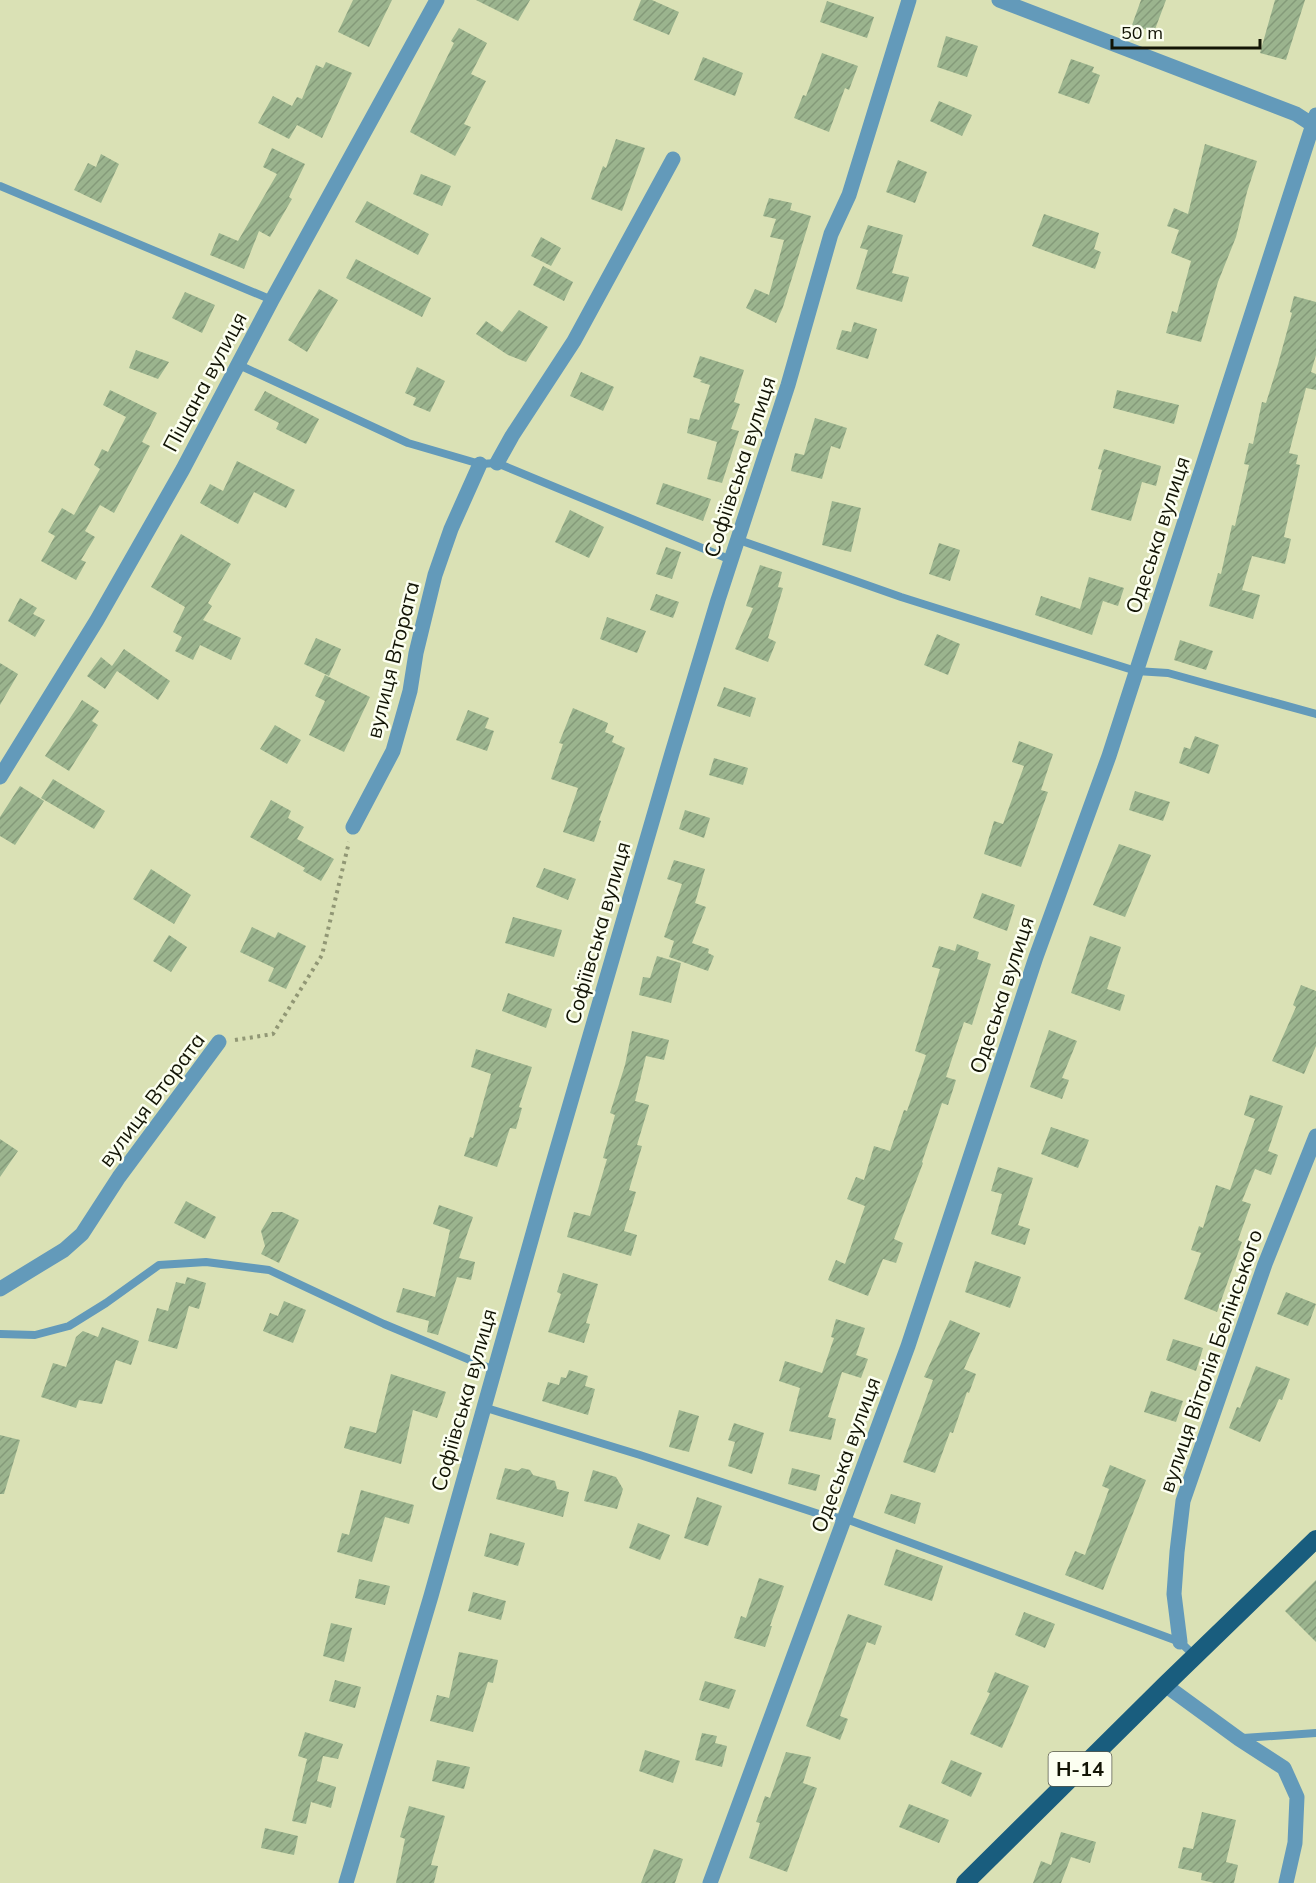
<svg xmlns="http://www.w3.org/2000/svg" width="1316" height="1883" viewBox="0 0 1316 1883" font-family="Mulish,sans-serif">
<defs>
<pattern id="building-hatch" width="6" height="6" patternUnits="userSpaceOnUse" patternTransform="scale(1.5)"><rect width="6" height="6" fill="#9bb48e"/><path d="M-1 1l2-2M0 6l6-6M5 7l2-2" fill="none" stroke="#849a79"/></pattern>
</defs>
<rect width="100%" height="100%" fill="#dae1b5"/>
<path fill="url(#building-hatch)" d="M 353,0 L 392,0 L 369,47 L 338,32 Z
M 476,0 L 530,0 L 518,21 Z
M 641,0 L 652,0 L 679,12 L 669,35 L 633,20 Z
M 1141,0 L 1166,0 L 1154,32 L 1132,25 Z
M 1275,0 L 1305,0 L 1286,60 L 1260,53 Z
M 827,1 L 874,17 L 867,38 L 820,22 Z
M 459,28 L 487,43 L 471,74 L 486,81 L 464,124 L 471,127 L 455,156 L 410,132 L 454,43 L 451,41 Z
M 946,36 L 978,46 L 967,77 L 937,67 Z
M 822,53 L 858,66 L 849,90 L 845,88 L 829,132 L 794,118 L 803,95 L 806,96 Z
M 703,57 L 743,73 L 735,96 L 694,80 Z
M 1071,59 L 1094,67 L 1092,72 L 1100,75 L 1089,104 L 1058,93 Z
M 326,62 L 352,73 L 322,138 L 297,125 L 289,139 L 258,123 L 273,96 L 292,106 L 297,97 L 302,99 L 316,65 L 323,68 Z
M 939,101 L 972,115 L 962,136 L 930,121 Z
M 616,139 L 645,148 L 622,211 L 591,199 L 603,166 L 606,168 Z
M 1205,144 L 1257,161 L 1247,192 L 1236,237 L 1218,282 L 1201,342 L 1166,333 L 1172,311 L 1177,313 L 1191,261 L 1171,253 L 1179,230 L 1167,226 L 1174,208 L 1188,214 Z
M 272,148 L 305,164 L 289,197 L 292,199 L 270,237 L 259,231 L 244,269 L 210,255 L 219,233 L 238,241 L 277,174 L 263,167 Z
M 101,154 L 119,164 L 101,203 L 74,190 L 88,163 L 96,167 Z
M 898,160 L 927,172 L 915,203 L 886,192 Z
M 421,174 L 451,186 L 442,206 L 413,194 Z
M 769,198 L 792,203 L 790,210 L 811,216 L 783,307 L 776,323 L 746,308 L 755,289 L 769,295 L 784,240 L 770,237 L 776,219 L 763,216 Z
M 367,201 L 429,234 L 418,255 L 355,222 Z
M 1044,214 L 1099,233 L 1094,249 L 1101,252 L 1095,269 L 1032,246 Z
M 868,225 L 903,235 L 892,273 L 909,277 L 902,302 L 856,289 L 868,250 L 860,248 Z
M 541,237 L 561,248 L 551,266 L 531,256 Z
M 356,259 L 431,298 L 422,317 L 346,278 Z
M 543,266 L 573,282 L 564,301 L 533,285 Z
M 319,289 L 338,300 L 307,352 L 288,340 Z
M 185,292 L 215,305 L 202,333 L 172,318 Z
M 1294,296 L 1316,302 L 1316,355 L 1311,372 L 1316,374 L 1316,390 L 1306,388 L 1289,453 L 1298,455 L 1296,464 L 1300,465 L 1284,537 L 1291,539 L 1285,564 L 1252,556 L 1242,590 L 1260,595 L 1253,619 L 1209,606 L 1218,573 L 1221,574 L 1232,525 L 1235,526 L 1249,465 L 1244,464 L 1249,443 L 1253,444 L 1262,402 L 1266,403 L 1278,364 L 1292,313 L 1290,312 Z
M 519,310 L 548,327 L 526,362 L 508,355 L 476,334 L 486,321 L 502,332 Z
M 854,322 L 877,329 L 868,359 L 836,349 L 842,330 L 851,332 Z
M 136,350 L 169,362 L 158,379 L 129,368 Z
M 700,356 L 744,370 L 734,402 L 740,404 L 731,429 L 739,431 L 722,483 L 707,479 L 717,442 L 687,433 L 690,418 L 699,420 L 710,385 L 700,382 L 702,380 L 693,377 Z
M 417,367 L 445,381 L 430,412 L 413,405 L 416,398 L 405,393 Z
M 581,372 L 614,387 L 603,411 L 570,396 Z
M 110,390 L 157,413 L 142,442 L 150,446 L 114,513 L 100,505 L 85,531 L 95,537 L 81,560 L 86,562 L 76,580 L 41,561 L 55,536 L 48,532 L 62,508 L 74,515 L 100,469 L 94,465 L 102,449 L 108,452 L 126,417 L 103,405 Z
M 1117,390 L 1179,405 L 1174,424 L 1113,408 Z
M 265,391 L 319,419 L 306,444 L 276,429 L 279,423 L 254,410 Z
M 815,418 L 847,428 L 840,449 L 831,446 L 822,479 L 791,471 L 795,453 L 804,455 Z
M 1104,449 L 1161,466 L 1156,486 L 1142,482 L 1131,521 L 1091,510 L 1102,470 L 1098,469 Z
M 237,461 L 295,490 L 286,508 L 254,492 L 238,524 L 200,503 L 210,484 L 223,491 Z
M 663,483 L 711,499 L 703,521 L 656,504 Z
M 832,501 L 861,508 L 851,552 L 822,545 Z
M 570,510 L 604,527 L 589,558 L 555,542 Z
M 181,534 L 231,564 L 208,603 L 212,606 L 203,620 L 241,638 L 231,660 L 200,645 L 193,660 L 175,651 L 182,637 L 173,632 L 185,607 L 151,587 Z
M 939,543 L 960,550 L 950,581 L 929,574 Z
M 666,547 L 681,552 L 672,579 L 656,574 Z
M 760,565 L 782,572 L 778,587 L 783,588 L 768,638 L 776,642 L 768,662 L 735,649 L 753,608 L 746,606 Z
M 1089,577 L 1124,588 L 1118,606 L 1103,601 L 1092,635 L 1035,615 L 1041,596 L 1080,609 Z
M 656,594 L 679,602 L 673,618 L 650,610 Z
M 20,598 L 37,608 L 33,614 L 45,620 L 35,637 L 8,621 Z
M 607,617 L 646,631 L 637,653 L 600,639 Z
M 937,634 L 960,644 L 948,675 L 924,665 Z
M 316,638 L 341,649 L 329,676 L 304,664 Z
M 1180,640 L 1213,651 L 1206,670 L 1174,660 Z
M 124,649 L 170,681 L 158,700 L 117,671 L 105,689 L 87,676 L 101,657 L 112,666 Z
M 0,663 L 18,674 L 0,705 Z
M 325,675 L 370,697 L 344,752 L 309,735 L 325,701 L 315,696 Z
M 724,687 L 756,698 L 750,717 L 717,706 Z
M 82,700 L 99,711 L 92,721 L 98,725 L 69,771 L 45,756 Z
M 573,708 L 608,723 L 605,732 L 614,736 L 612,742 L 625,748 L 599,820 L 601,821 L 594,842 L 563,832 L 578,788 L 551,779 L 563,744 L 559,743 Z
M 468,710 L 489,718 L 485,728 L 494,731 L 487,751 L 456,740 Z
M 275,725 L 301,740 L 287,764 L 260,749 Z
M 1195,736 L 1219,745 L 1209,774 L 1179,763 L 1184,747 L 1190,749 Z
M 1019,741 L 1053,754 L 1041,790 L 1048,792 L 1021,867 L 984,854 L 994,821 L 1003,824 L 1024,766 L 1012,762 Z
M 714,758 L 748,768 L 743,785 L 709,775 Z
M 53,779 L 105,811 L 94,829 L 41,798 Z
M 20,786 L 44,801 L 15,845 L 0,836 L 0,817 Z
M 1135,791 L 1170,802 L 1163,821 L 1129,810 Z
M 271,800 L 291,811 L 288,818 L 304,827 L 297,839 L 334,859 L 321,881 L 303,871 L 305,868 L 250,837 Z
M 685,810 L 710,818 L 704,838 L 679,829 Z
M 1119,844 L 1151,855 L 1125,917 L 1093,905 Z
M 674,860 L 705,869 L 695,903 L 706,907 L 692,943 L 709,949 L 708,953 L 714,956 L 708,971 L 669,957 L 674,941 L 664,937 L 682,884 L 667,879 Z
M 544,868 L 576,879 L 568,900 L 536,887 Z
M 151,869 L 191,895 L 174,924 L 133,899 Z
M 982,893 L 1015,905 L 1007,931 L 973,918 Z
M 513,917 L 562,930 L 554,957 L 505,943 Z
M 252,927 L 275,938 L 278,932 L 306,946 L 286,989 L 268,981 L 274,968 L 240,952 Z
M 169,935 L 187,947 L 171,972 L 153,961 Z
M 1090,936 L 1121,947 L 1107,989 L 1125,995 L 1120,1011 L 1071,993 Z
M 957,944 L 979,952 L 977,959 L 991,964 L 972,1025 L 964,1022 L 946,1077 L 956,1080 L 948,1105 L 942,1103 L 922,1162 L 923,1163 L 894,1239 L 903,1243 L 896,1263 L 883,1259 L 868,1296 L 828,1280 L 836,1260 L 845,1264 L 865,1206 L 847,1199 L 856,1177 L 864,1180 L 874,1146 L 890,1151 L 904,1110 L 907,1111 L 926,1055 L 915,1051 L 940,969 L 932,967 L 939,946 L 955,951 Z
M 657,956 L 681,963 L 671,1003 L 639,995 L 643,977 L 650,978 Z
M 1301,985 L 1316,991 L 1316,1046 L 1304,1074 L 1272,1061 L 1296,1007 L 1293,1005 Z
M 508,993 L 552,1009 L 546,1028 L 502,1011 Z
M 1049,1030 L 1077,1041 L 1062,1078 L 1069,1080 L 1062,1099 L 1030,1087 Z
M 632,1031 L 669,1040 L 664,1060 L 646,1056 L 635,1101 L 649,1105 L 637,1145 L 642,1146 L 629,1190 L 636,1192 L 624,1231 L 637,1235 L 631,1256 L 567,1237 L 574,1212 L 590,1216 L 607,1159 L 603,1158 L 615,1115 L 610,1113 L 625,1065 Z
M 476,1049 L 532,1067 L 519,1107 L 522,1108 L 516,1129 L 510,1128 L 497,1167 L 464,1156 L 470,1137 L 473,1138 L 491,1074 L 471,1067 Z
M 1250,1095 L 1283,1106 L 1268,1151 L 1278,1155 L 1271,1175 L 1255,1169 L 1242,1201 L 1251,1204 L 1238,1240 L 1242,1242 L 1217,1312 L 1184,1299 L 1201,1253 L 1191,1250 L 1199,1226 L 1203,1228 L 1216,1185 L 1230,1190 L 1255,1119 L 1244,1115 Z
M 1051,1127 L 1089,1140 L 1078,1168 L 1041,1154 Z
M 0,1139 L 18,1151 L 0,1177 Z
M 998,1167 L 1033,1178 L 1018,1225 L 1030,1229 L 1025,1245 L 991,1234 L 1002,1194 L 991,1191 Z
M 186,1201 L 216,1217 L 205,1239 L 174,1223 Z
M 439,1205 L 473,1217 L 459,1258 L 475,1262 L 471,1280 L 457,1277 L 438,1335 L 427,1332 L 429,1321 L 396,1312 L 403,1288 L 435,1297 L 450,1230 L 433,1224 Z
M 272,1212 L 282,1212 L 299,1220 L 279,1263 L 261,1254 L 265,1246 L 261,1231 Z
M 975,1261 L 1021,1277 L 1010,1308 L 965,1292 Z
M 563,1273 L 598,1284 L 586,1323 L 590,1324 L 584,1343 L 548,1332 L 561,1294 L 557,1292 Z
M 187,1277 L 206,1283 L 199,1309 L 189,1306 L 177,1349 L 148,1341 L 157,1308 L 168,1311 L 176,1282 L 185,1284 Z
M 1286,1292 L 1316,1304 L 1308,1326 L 1277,1314 Z
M 284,1301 L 306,1310 L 293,1343 L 263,1331 L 270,1313 L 278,1316 Z
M 836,1319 L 865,1328 L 856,1355 L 868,1359 L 861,1378 L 842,1372 L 828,1417 L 836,1419 L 831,1440 L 789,1431 L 800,1388 L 779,1381 L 785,1361 L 822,1373 L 834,1338 L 831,1337 Z
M 950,1320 L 980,1333 L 964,1369 L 976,1374 L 969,1393 L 967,1392 L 953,1433 L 950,1432 L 935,1473 L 903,1462 L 933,1380 L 924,1377 Z
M 102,1327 L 139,1341 L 131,1365 L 116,1360 L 102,1404 L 79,1400 L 76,1408 L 41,1397 L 53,1363 L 66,1367 L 76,1337 L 83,1331 L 98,1337 Z
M 1173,1339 L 1203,1348 L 1196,1371 L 1166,1360 Z
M 1256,1366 L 1290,1379 L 1282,1400 L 1279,1399 L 1260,1442 L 1229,1428 L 1237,1407 L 1240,1408 Z
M 569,1370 L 588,1376 L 585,1386 L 595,1389 L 588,1415 L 542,1401 L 548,1382 L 559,1385 L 561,1377 L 566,1378 Z
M 391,1374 L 446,1392 L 437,1418 L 413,1410 L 401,1464 L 344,1448 L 350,1426 L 376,1433 Z
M 1151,1391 L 1183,1401 L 1176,1422 L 1144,1412 Z
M 679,1410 L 699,1416 L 689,1452 L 669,1447 Z
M 734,1423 L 764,1433 L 752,1474 L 728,1466 L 735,1442 L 728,1440 Z
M 0,1435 L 20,1440 L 4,1494 L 0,1494 Z
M 1110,1465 L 1146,1480 L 1103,1590 L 1065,1575 L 1075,1551 L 1085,1555 L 1109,1489 L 1102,1486 Z
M 505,1468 L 518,1471 L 522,1468 L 530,1470 L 533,1475 L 555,1481 L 557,1489 L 569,1492 L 563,1517 L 496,1499 Z
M 792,1468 L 820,1475 L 816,1491 L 788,1484 Z
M 593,1470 L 616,1477 L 623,1489 L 617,1509 L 584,1501 Z
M 361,1490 L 414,1505 L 409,1524 L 385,1517 L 372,1562 L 337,1552 L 342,1533 L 349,1535 Z
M 891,1494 L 921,1503 L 915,1524 L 884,1513 Z
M 697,1497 L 722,1506 L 708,1546 L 684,1538 Z
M 638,1523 L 670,1535 L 660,1560 L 629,1548 Z
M 490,1533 L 525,1543 L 518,1566 L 484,1556 Z
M 896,1549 L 943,1566 L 932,1601 L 884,1585 Z
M 759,1578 L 784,1586 L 770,1626 L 772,1626 L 765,1647 L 734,1638 L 741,1616 L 746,1618 Z
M 359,1579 L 390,1586 L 385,1605 L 355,1598 Z
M 1316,1580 L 1316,1642 L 1285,1611 Z
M 473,1592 L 506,1601 L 501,1620 L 468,1611 Z
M 1024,1612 L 1055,1624 L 1045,1648 L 1015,1635 Z
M 848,1614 L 882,1626 L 875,1645 L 867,1642 L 840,1716 L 848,1719 L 840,1740 L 806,1726 Z
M 331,1623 L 352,1628 L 344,1662 L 323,1656 Z
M 459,1652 L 498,1660 L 493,1683 L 488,1682 L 473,1732 L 430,1721 L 437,1695 L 449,1698 Z
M 995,1672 L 1029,1686 L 1002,1748 L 970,1734 L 990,1693 L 987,1692 Z
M 335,1680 L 361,1687 L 355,1708 L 329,1701 Z
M 705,1681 L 736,1690 L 729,1709 L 699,1700 Z
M 305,1732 L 343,1744 L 338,1759 L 323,1756 L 317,1781 L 336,1787 L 331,1808 L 311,1802 L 306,1824 L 292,1821 L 307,1759 L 298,1756 Z
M 702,1733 L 717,1736 L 715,1743 L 727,1746 L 722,1767 L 695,1760 Z
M 645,1750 L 680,1761 L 673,1783 L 639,1771 Z
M 786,1752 L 811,1757 L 803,1783 L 817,1788 L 787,1872 L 749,1858 L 760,1823 L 756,1822 L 765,1796 L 770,1798 Z
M 437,1760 L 470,1767 L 464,1789 L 432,1781 Z
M 951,1760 L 982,1773 L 971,1797 L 941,1783 Z
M 909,1804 L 949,1820 L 939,1843 L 899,1827 Z
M 409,1806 L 445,1816 L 431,1865 L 438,1866 L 434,1883 L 396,1883 L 405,1839 L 400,1837 Z
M 1202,1812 L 1236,1820 L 1226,1862 L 1238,1865 L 1234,1883 L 1214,1883 L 1201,1880 L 1202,1873 L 1178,1868 L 1183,1847 L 1193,1849 Z
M 265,1828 L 298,1836 L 294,1855 L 261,1848 Z
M 1061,1832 L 1096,1842 L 1090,1863 L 1071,1857 L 1061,1883 L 1033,1883 L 1041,1861 L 1051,1865 Z
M 654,1849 L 683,1859 L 675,1883 L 641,1883 Z"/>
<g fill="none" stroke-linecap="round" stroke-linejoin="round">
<path stroke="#919775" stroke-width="4" stroke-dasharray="3 4.5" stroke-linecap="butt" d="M 235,1040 L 273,1034 L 322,955 L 349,842"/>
<path stroke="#639aba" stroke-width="8" d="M 0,186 L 272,300
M 239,365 L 408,443 L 480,464 L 497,463 L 731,560
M 739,540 L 901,597 L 1136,671 L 1168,673 L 1316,714
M 0,1334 L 35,1335 L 69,1326 L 106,1303 L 159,1265 L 206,1262 L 269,1270 L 384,1324 L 494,1370
M 483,1407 L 640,1455 L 822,1515 L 846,1519 L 1180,1642 L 1195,1656
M 1243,1738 L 1316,1733"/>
<path stroke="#639aba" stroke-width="15" d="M 999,0 L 1296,114 L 1316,127
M 497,463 L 512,436 L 574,341 L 673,159
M 0,777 L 97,620 L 183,469 L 272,300 L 437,0
M 353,827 L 393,751 L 410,691 L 416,653 L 435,575 L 451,529 L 480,464
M 0,1289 L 64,1250 L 82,1234 L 119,1177 L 219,1042
M 1180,1642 L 1174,1594 L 1177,1552 L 1183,1501 L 1265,1264 L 1316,1136
M 1165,1685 L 1239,1739 L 1284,1768 L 1297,1797 L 1295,1843 L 1286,1883
M 346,1883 L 431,1596 L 546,1187 L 672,753 L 718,600 L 788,385 L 831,234 L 849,195 L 909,0
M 710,1883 L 908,1346 L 1036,957 L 1109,756 L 1316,115"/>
<path stroke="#195d7e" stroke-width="18" d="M 965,1883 L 1165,1685 L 1316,1539"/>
</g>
<g text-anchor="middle" stroke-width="5" stroke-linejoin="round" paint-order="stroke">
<rect fill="#fcfff1" stroke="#585a4c" stroke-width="1.5" x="1048.5" y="1752" width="63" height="34" rx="4.5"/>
<g font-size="20" font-weight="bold" fill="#121405">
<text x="1080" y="1776">Н-14</text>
</g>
<g font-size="21" fill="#121405" stroke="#fcfff1">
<text transform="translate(205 382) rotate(-62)" y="7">Піщана вулиця</text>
<text transform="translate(740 467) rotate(-72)" y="7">Софіївська вулиця</text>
<text transform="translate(1158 535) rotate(-72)" y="7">Одеська вулиця</text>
<text transform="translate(393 660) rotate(-76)" y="7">вулиця Втората</text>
<text transform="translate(598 933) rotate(-74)" y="7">Софіївська вулиця</text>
<text transform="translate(1002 995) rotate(-72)" y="7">Одеська вулиця</text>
<text transform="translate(152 1100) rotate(-53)" y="7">вулиця Втората</text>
<text transform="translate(1211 1361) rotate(-71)" y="7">вулиця Віталія Белінського</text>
<text transform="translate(464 1400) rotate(-74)" y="7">Софіївська вулиця</text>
<text transform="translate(846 1455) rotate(-70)" y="7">Одеська вулиця</text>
</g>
</g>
<path d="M1112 39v9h148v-9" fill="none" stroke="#121405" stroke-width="3"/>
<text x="1121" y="39" font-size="18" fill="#121405" stroke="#fcfff1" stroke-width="4.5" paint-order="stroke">50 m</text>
</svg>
